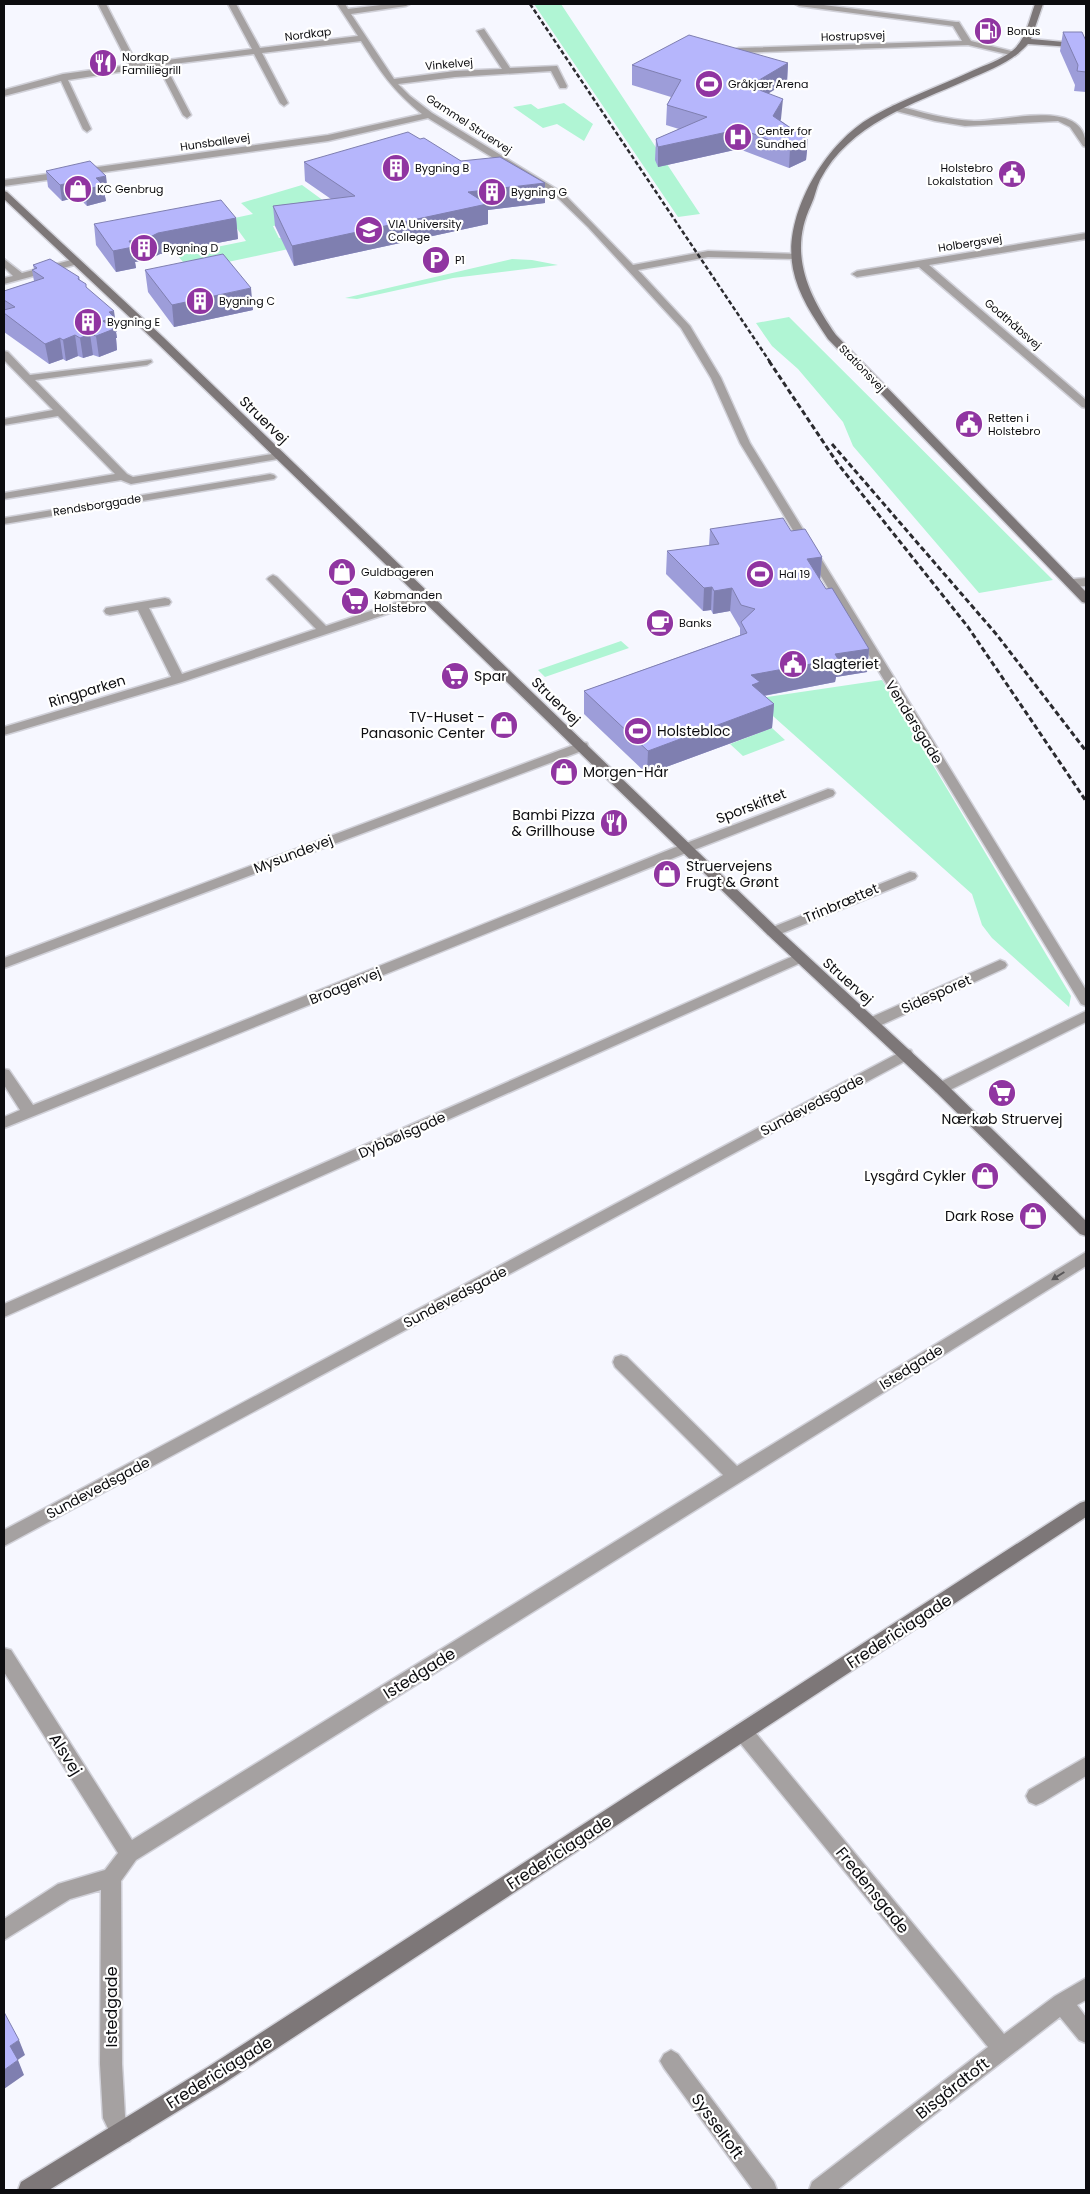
<svg xmlns="http://www.w3.org/2000/svg" width="1090" height="2194" viewBox="0 0 1090 2194" font-family="Poppins,sans-serif">
<rect width="100%" height="100%" fill="#f6f7ff"/>
<path fill="#b0f5d4" d="M 534,4 L 561,4 L 700,214 L 678,217 Z
M 564,103 L 593,124 L 584,141 L 557,124 L 543,128 L 513,107 L 531,104 L 538,109 Z
M 302,185 L 328,204 L 425,206 L 273,226 L 279,238 L 310,234 L 317,243 L 190,270 L 177,255 L 246,241 L 230,219 L 253,214 L 241,203 Z
M 512,259 L 532,260 L 558,265 L 453,278 L 357,299 L 345,298 Z
M 789,317 L 1053,580 L 979,593 L 853,446 L 843,422 L 798,369 L 772,346 L 756,323 Z
M 621,641 L 629,648 L 545,677 L 538,670 Z
M 882,680 L 1071,996 L 1069,1007 L 992,938 L 982,925 L 972,894 L 754,699 Z
M 772,728 L 785,740 L 743,756 L 730,744 Z"/>
<g fill="none" stroke-linecap="round" stroke-linejoin="round">
<defs>
<path id="street" d="M 98,4 L 106,4 L 137,64 L 252,49 L 228,4 L 236,4 L 260,48 L 358,36 L 337,4 L 345,4 L 348,9 L 389,4 L 410,4 L 406,6 L 351,14 L 394,79 L 455,71 L 502,69 L 477,31 L 484,29 L 510,68 L 557,66 L 567,86 L 566,88 L 560,88 L 551,71 L 455,77 L 398,84 L 410,96 L 432,113 L 563,193 L 633,265 L 708,251 L 799,254 L 801,256 L 796,259 L 708,257 L 638,270 L 690,326 L 721,378 L 750,443 L 1086,990 L 1086,1006 L 1081,1004 L 740,443 L 711,378 L 681,328 L 588,227 L 557,197 L 428,118 L 328,141 L 4,186 L 4,180 L 328,135 L 422,114 C 393,91 380,71 361,41 L 262,53 L 288,103 L 284,106 L 280,103 L 254,54 L 165,65 L 191,115 L 187,118 L 183,115 L 158,66 L 68,80 L 91,129 L 87,132 L 83,129 L 61,81 L 4,96 L 4,90 L 63,74 L 129,65 Z
M 795,4 L 816,4 L 956,22 L 959,22 L 971,41 L 1019,53 L 1015,56 L 968,45 L 736,53 L 736,49 L 739,48 L 962,41 L 953,26 L 799,6 Z
M 895,105 C 921,112 947,120 974,121 C 1004,122 1086,96 1086,147 L 1083,146 L 1070,127 L 1058,121 L 965,126 L 935,121 L 892,110 L 892,106 Z
M 1086,233 L 1086,239 L 929,265 L 1086,400 L 1086,408 L 1082,407 L 919,267 L 857,277 L 852,274 L 857,271 Z
M 4,259 L 22,273 L 75,259 L 80,262 L 78,264 L 4,284 L 4,278 L 13,276 L 4,267 Z
M 4,351 L 8,352 L 30,375 L 151,360 L 152,362 L 147,365 L 35,380 L 127,474 L 133,477 L 278,453 L 283,456 L 278,459 L 131,484 L 121,480 L 4,499 L 4,493 L 115,474 L 58,416 L 4,425 L 4,419 L 53,410 L 4,360 Z
M 270,474 L 274,475 L 276,477 L 274,479 L 4,524 L 4,518 Z
M 273,575 L 277,577 L 326,626 L 421,594 L 429,594 L 431,597 L 429,600 L 182,682 L 4,735 L 4,727 L 171,677 L 138,610 L 110,615 L 106,614 L 104,611 L 106,608 L 165,598 L 169,599 L 171,602 L 169,605 L 149,608 L 182,674 L 316,629 L 269,581 L 267,579 L 269,577 Z
M 1086,578 L 1086,586 L 1073,587 L 1067,583 L 1073,579 Z
M 582,742 L 587,743 L 588,746 L 587,749 L 4,968 L 4,958 Z
M 828,789 L 833,790 L 835,793 L 833,796 L 691,851 L 4,1128 L 4,1117 L 20,1110 L 4,1085 L 4,1069 L 9,1070 L 33,1105 L 681,845 Z
M 910,872 L 915,873 L 917,876 L 915,879 L 778,935 L 768,935 L 766,932 L 768,929 Z
M 800,953 L 805,955 L 807,958 L 805,961 L 4,1317 L 4,1304 Z
M 1000,960 L 1005,962 L 1007,965 L 1005,968 L 877,1027 L 867,1027 L 865,1023 L 867,1019 Z
M 1086,1011 L 1086,1022 L 946,1092 L 941,1093 L 936,1092 L 934,1088 L 936,1084 Z
M 906,1049 L 911,1050 L 913,1054 L 911,1058 L 4,1546 L 4,1530 Z
M 1086,1252 L 1086,1266 L 136,1860 L 121,1881 L 122,2064 L 125,2116 L 133,2133 L 130,2141 L 122,2144 L 114,2141 L 103,2118 L 100,2064 L 101,1890 L 70,1899 L 4,1940 L 4,1919 L 58,1884 L 105,1870 L 118,1853 L 4,1672 L 4,1648 L 11,1650 L 132,1840 L 723,1475 L 615,1367 L 613,1362 L 615,1357 L 621,1355 L 627,1357 L 737,1466 Z
M 743,1723 L 750,1726 L 1004,2034 L 1055,1996 L 1086,1978 L 1086,2000 L 1077,2005 L 1086,2017 L 1086,2043 L 1079,2040 L 1060,2017 L 837,2190 L 809,2190 L 812,2182 L 988,2047 L 736,1738 L 733,1732 L 736,1726 Z
M 1086,1757 L 1086,1776 L 1043,1802 L 1036,1805 L 1029,1802 L 1026,1796 L 1029,1790 Z
M 671,2050 L 678,2054 L 774,2182 L 777,2190 L 753,2190 L 664,2068 L 660,2061 L 664,2054 Z"/>
<path id="secondary" d="M 1035,4 L 1043,4 L 1031,39 L 1086,44 L 1086,48 L 1028,44 C 1012,62 989,70 967,80 C 913,104 849,124 820,180 C 816,188 815,197 811,205 C 788,253 808,295 836,335 L 1086,592 L 1086,603 L 1082,602 L 828,339 C 814,318 798,295 793,269 C 782,214 827,140 875,115 C 906,98 940,86 972,71 C 985,65 1001,60 1012,51 C 1026,40 1029,20 1035,4 Z
M 4,191 L 7,192 L 163,337 L 778,929 L 946,1084 L 1086,1221 L 1086,1236 L 1080,1234 L 936,1092 L 768,935 L 155,341 L 4,199 Z
M 1086,1501 L 1086,1517 L 224,2083 L 49,2190 L 18,2190 L 21,2182 L 208,2067 L 1080,1503 Z"/>
</defs>
<use href="#street" stroke="#d1d1d9" stroke-width="3"/>
<use href="#secondary" stroke="#d1d1d9" stroke-width="3"/>
<use href="#street" fill="#a5a1a1" fill-rule="evenodd"/>
<use href="#secondary" fill="#7d7778" fill-rule="evenodd"/>
<path stroke="#2b2b2f" stroke-width="2.5" stroke-dasharray="4.5 2.5" stroke-linecap="butt" d="M 530,4 L 770,362"/>
<path stroke="#2b2b2f" stroke-width="3" stroke-dasharray="5.5 3" stroke-linecap="butt" d="M 769,361 L 838,464 L 968,627 L 1086,801
M 832,444 L 997,635 L 1086,751"/>
</g>
<path fill="#9d9dd9" d="M 1063,32 L 1086,41 L 1086,92 L 1074,91 L 1075,85 L 1060,51 Z
M 788,63 L 787,82 L 768,93 L 781,119 L 780,120 L 808,140 L 806,160 L 789,168 L 739,149 L 658,167 L 655,160 L 656,139 L 679,129 L 666,125 L 667,105 L 671,97 L 632,85 L 632,65 Z
M 420,139 L 461,161 L 545,203 L 488,210 L 488,224 L 294,266 L 275,226 L 273,206 L 331,199 L 305,181 L 304,162 Z
M 46,171 L 108,192 L 104,192 L 106,201 L 87,206 L 78,197 L 62,201 L 48,187 Z
M 236,218 L 238,239 L 160,254 L 150,259 L 135,262 L 136,268 L 116,272 L 96,245 L 94,224 Z
M 33,265 L 79,277 L 80,280 L 86,287 L 117,331 L 116,332 L 117,338 L 116,338 L 117,350 L 99,357 L 93,355 L 83,358 L 78,356 L 66,361 L 63,359 L 49,364 L 4,332 L 4,291 L 34,281 L 32,270 L 34,269 Z
M 145,270 L 253,310 L 174,327 L 148,292 Z
M 710,529 L 791,531 L 822,557 L 820,580 L 826,589 L 869,649 L 867,672 L 836,677 L 835,682 L 764,696 L 774,704 L 772,728 L 647,774 L 584,714 L 584,691 L 740,635 L 740,628 L 730,611 L 713,614 L 711,610 L 703,611 L 666,574 L 667,551 L 709,546 Z"/>
<path fill="#7f7fb0" d="M 788,63 L 787,82 L 748,106 L 749,86 Z
M 783,99 L 781,119 L 772,136 L 773,116 Z
M 741,129 L 739,149 L 658,167 L 658,147 Z
M 808,140 L 806,160 L 789,168 L 790,148 Z
M 106,176 L 108,192 L 104,192 L 106,201 L 87,206 L 85,190 L 96,178 Z
M 76,181 L 78,197 L 62,201 L 60,185 Z
M 545,183 L 545,203 L 488,210 L 488,224 L 294,266 L 292,246 L 468,192 Z
M 236,218 L 238,239 L 160,254 L 150,259 L 135,262 L 136,268 L 116,272 L 113,251 L 129,241 L 158,233 Z
M 251,288 L 253,310 L 174,327 L 172,305 Z
M 114,311 L 117,331 L 116,332 L 117,338 L 116,338 L 117,350 L 99,357 L 96,336 L 103,321 L 109,312 Z
M 90,334 L 93,355 L 83,358 L 80,338 Z
M 75,335 L 78,356 L 66,361 L 63,340 Z
M 60,338 L 63,359 L 49,364 L 45,344 Z
M 822,557 L 820,580 L 807,559 Z
M 712,587 L 711,610 L 703,611 L 704,588 Z
M 732,588 L 730,611 L 713,614 L 714,591 Z
M 869,649 L 867,672 L 836,677 L 835,682 L 751,698 L 751,675 L 835,654 Z
M 774,704 L 772,728 L 647,774 L 648,751 Z
M 19,2040 L 25,2055 L 16,2061 L 10,2046 Z
M 18,2060 L 24,2075 L 4,2089 L 4,2070 Z"/>
<path fill="#b6b6fc" stroke="#7f7fb0" d="M 1063,32 L 1082,32 L 1086,41 L 1086,72 L 1077,71 L 1078,65 Z
M 689,35 L 788,63 L 749,86 L 783,99 L 773,116 L 808,140 L 790,148 L 741,129 L 658,147 L 656,139 L 707,117 L 667,105 L 681,80 L 632,65 Z
M 408,132 L 420,139 L 424,138 L 461,161 L 500,157 L 545,183 L 468,192 L 487,204 L 292,246 L 273,206 L 355,196 L 304,162 Z
M 90,161 L 106,176 L 96,178 L 103,185 L 85,190 L 76,181 L 60,185 L 46,171 Z
M 221,200 L 236,218 L 158,233 L 148,238 L 129,241 L 133,247 L 113,251 L 94,224 Z
M 223,254 L 251,288 L 172,305 L 145,270 Z
M 50,259 L 79,277 L 78,279 L 86,284 L 86,287 L 114,311 L 109,312 L 114,317 L 103,321 L 114,329 L 96,336 L 90,334 L 80,338 L 75,335 L 63,340 L 60,338 L 45,344 L 4,313 L 4,310 L 15,307 L 4,300 L 4,291 L 44,278 L 32,270 L 37,268 L 33,265 Z
M 783,518 L 791,531 L 805,529 L 822,557 L 807,559 L 826,589 L 832,588 L 869,649 L 835,654 L 838,659 L 751,675 L 760,682 L 752,685 L 774,704 L 648,751 L 584,691 L 747,633 L 741,622 L 755,609 L 741,605 L 732,588 L 714,591 L 712,587 L 704,588 L 667,551 L 719,544 L 710,529 Z
M 4,2012 L 19,2040 L 10,2046 L 18,2060 L 4,2070 Z"/>
<defs><path id="oneway-solid" d="M-6-.8H1V-3.2L6.5 0L1 3.2V.8H-6Z" transform="scale(1.25)"/></defs>
<use fill="#585658" href="#oneway-solid" transform="translate(1058 1276) rotate(148)"/>
<defs>
<symbol id="fuel-disc" viewBox="-11 -11 22 22"><circle r="9.5" fill="#9035a1" stroke="#fff"/><path d="M-5.5-6h7V0h2V4h1.3V-2.5L3-4.5l.8-.8L6-3V5H2.5V1h-1V6h-7ZM-4.2-4.7v3.2H.2V-4.7Z" fill="#fff"/></symbol>
<symbol id="restaurant-disc" viewBox="-11 -11 22 22"><circle r="9.5" fill="#9035a1" stroke="#fff"/><path d="M-5-6h1v4h1v-4h1v4h1v-4h1v5L-1.5 .5V6h-2V.5L-5-1ZM5-6V6H3V1.5H1.5Q1.5-4 5-6Z" fill="#fff"/></symbol>
<symbol id="stadium-disc" viewBox="-11 -11 22 22"><circle r="9.5" fill="#9035a1" stroke="#fff"/><path d="M0-5a6.5 5 0 1 0 0 10a6.5 5 0 1 0 0-10ZM-3.5-1.8h7v3.6h-7Z" fill="#fff"/></symbol>
<symbol id="hospital-disc" viewBox="-11 -11 22 22"><circle r="9.5" fill="#9035a1" stroke="#fff"/><path d="M-5-5h3v3.5h4V-5h3V5h-3V1.5h-4V5h-3Z" fill="#fff"/></symbol>
<symbol id="building-disc" viewBox="-11 -11 22 22"><circle r="9.5" fill="#9035a1" stroke="#fff"/><path d="M-4-6H4V6H1V3H-1V6H-4ZM-2.5-4.3h1.7v1.8h-1.7ZM.8-4.3h1.7v1.8H.8ZM-2.5-1h1.7V.8h-1.7ZM.8-1h1.7V.8H.8Z" fill="#fff"/></symbol>
<symbol id="civic-disc" viewBox="-11 -11 22 22"><circle r="9.5" fill="#9035a1" stroke="#fff"/><path d="M-.6-6.5H3V-4.5H.6V-3L4-1V1h2V6H-6V1h2V-1L-.6-3ZM-1.2 2.5V6h2.4V2.5Z" fill="#fff"/></symbol>
<symbol id="shop-disc" viewBox="-11 -11 22 22"><circle r="9.5" fill="#9035a1" stroke="#fff"/><path d="M-5-2.5h2.3a2.7 3.5 0 0 1 5.4 0H5L5.5 6h-11ZM-1.5-2.5h3a1.5 2.3 0 0 0-3 0Z" fill="#fff"/></symbol>
<symbol id="university-disc" viewBox="-11 -11 22 22"><circle r="9.5" fill="#9035a1" stroke="#fff"/><path d="M0-5L7-2L0 1L-7-2ZM-4 1L0 2.5L4 1V4Q0 6-4 4Z" fill="#fff"/></symbol>
<symbol id="parking-disc" viewBox="-11 -11 22 22"><circle r="9.5" fill="#9035a1" stroke="#fff"/><path d="M-3.5-5.5H1a3.5 3.5 0 0 1 0 7H-1V5.5H-3.5ZM-1-3.4V-.6H.8a1.4 1.4 0 0 0 0-2.8Z" fill="#fff"/></symbol>
<symbol id="supermarket-disc" viewBox="-11 -11 22 22"><circle r="9.5" fill="#9035a1" stroke="#fff"/><path d="M-6-5.5h2.5l.6 2H6L4.5 2H-2.5L-4.4-4H-6ZM-1.5 3.2a1.3 1.3 0 1 0 .1 0ZM3 3.2a1.3 1.3 0 1 0 .1 0Z" fill="#fff"/></symbol>
<symbol id="cafe-disc" viewBox="-11 -11 22 22"><circle r="9.5" fill="#9035a1" stroke="#fff"/><path d="M-5.5-4.5H6V0H3Q3 3.5 0 3.5H-2.5Q-5.5 3.5-5.5 0ZM3-3.2v2h1.7v-2ZM-6 4.5H4V6H-6Z" fill="#fff"/></symbol>
</defs>
<g fill-rule="evenodd">
<use href="#fuel-disc" x="972" y="15" width="32" height="32"/>
<use href="#restaurant-disc" x="87" y="47" width="32" height="32"/>
<use href="#stadium-disc" x="693" y="68" width="32" height="32"/>
<use href="#hospital-disc" x="722" y="121" width="32" height="32"/>
<use href="#building-disc" x="380" y="152" width="32" height="32"/>
<use href="#civic-disc" x="996" y="158" width="32" height="32"/>
<use href="#shop-disc" x="62" y="173" width="32" height="32"/>
<use href="#building-disc" x="476" y="176" width="32" height="32"/>
<use href="#university-disc" x="353" y="214" width="32" height="32"/>
<use href="#building-disc" x="128" y="232" width="32" height="32"/>
<use href="#parking-disc" x="420" y="244" width="32" height="32"/>
<use href="#building-disc" x="184" y="285" width="32" height="32"/>
<use href="#building-disc" x="72" y="306" width="32" height="32"/>
<use href="#civic-disc" x="953" y="408" width="32" height="32"/>
<use href="#shop-disc" x="326" y="556" width="32" height="32"/>
<use href="#stadium-disc" x="744" y="558" width="32" height="32"/>
<use href="#supermarket-disc" x="339" y="585" width="32" height="32"/>
<use href="#cafe-disc" x="644" y="607" width="32" height="32"/>
<use href="#civic-disc" x="777" y="648" width="32" height="32"/>
<use href="#supermarket-disc" x="439" y="660" width="32" height="32"/>
<use href="#shop-disc" x="488" y="709" width="32" height="32"/>
<use href="#stadium-disc" x="622" y="715" width="32" height="32"/>
<use href="#shop-disc" x="548" y="756" width="32" height="32"/>
<use href="#restaurant-disc" x="598" y="807" width="32" height="32"/>
<use href="#shop-disc" x="651" y="858" width="32" height="32"/>
<use href="#supermarket-disc" x="986" y="1077" width="32" height="32"/>
<use href="#shop-disc" x="969" y="1160" width="32" height="32"/>
<use href="#shop-disc" x="1017" y="1200" width="32" height="32"/>
</g>
<g text-anchor="middle" stroke-width="4.5" stroke-linejoin="round" paint-order="stroke">
<g font-size="11" fill="#0c0c0f" stroke="#fff" text-anchor="start">
<text x="1007" y="35">Bonus</text>
<text x="122" y="61">Nordkap<tspan x="122" dy="13">Familiegrill</tspan></text>
<text x="728" y="88">Gråkjær Arena</text>
<text x="757" y="135">Center for<tspan x="757" dy="13">Sundhed</tspan></text>
<text x="415" y="172">Bygning B</text>
<text x="993" y="172" text-anchor="end">Holstebro<tspan x="993" dy="13">Lokalstation</tspan></text>
<text x="97" y="193">KC Genbrug</text>
<text x="511" y="196">Bygning G</text>
<text x="388" y="228">VIA University<tspan x="388" dy="13">College</tspan></text>
<text x="163" y="252">Bygning D</text>
<text x="455" y="264">P1</text>
<text x="219" y="305">Bygning C</text>
<text x="107" y="326">Bygning E</text>
<text x="988" y="422">Retten i<tspan x="988" dy="13">Holstebro</tspan></text>
<text x="361" y="576">Guldbageren</text>
<text x="779" y="578">Hal 19</text>
<text x="374" y="599">Købmanden<tspan x="374" dy="13">Holstebro</tspan></text>
<text x="679" y="627">Banks</text>
</g>
<g font-size="11" fill="#0c0c0f" stroke="#fff">
<text transform="translate(308 34) rotate(-7)" y="4">Nordkap</text>
<text transform="translate(853 36) rotate(-2)" y="4">Hostrupsvej</text>
<text transform="translate(449 64) rotate(-5)" y="4">Vinkelvej</text>
<text transform="translate(469 124) rotate(33)" y="4">Gammel Struervej</text>
<text transform="translate(215 142) rotate(-8)" y="4">Hunsballevej</text>
<text transform="translate(970 243) rotate(-9)" y="4">Holbergsvej</text>
<text transform="translate(1013 324) rotate(41)" y="4">Godthåbsvej</text>
<text transform="translate(862 368) rotate(46)" y="4">Stationsvej</text>
<text transform="translate(97 505) rotate(-9)" y="4">Rendsborggade</text>
</g>
<g font-size="14" fill="#0c0c0f" stroke="#fff">
<text transform="translate(264 420) rotate(44)" y="5">Struervej</text>
<text transform="translate(87 691) rotate(-17)" y="5">Ringparken</text>
<text transform="translate(556 701) rotate(44)" y="5">Struervej</text>
<text transform="translate(914 722) rotate(58)" y="5">Vendersgade</text>
<text transform="translate(751 806) rotate(-21)" y="5">Sporskiftet</text>
<text transform="translate(293 854) rotate(-21)" y="5">Mysundevej</text>
<text transform="translate(841 903) rotate(-23)" y="5">Trinbrættet</text>
<text transform="translate(848 981) rotate(42)" y="5">Struervej</text>
<text transform="translate(345 986) rotate(-22)" y="5">Broagervej</text>
<text transform="translate(936 994) rotate(-24)" y="5">Sidesporet</text>
<text transform="translate(812 1105) rotate(-28)" y="5">Sundevedsgade</text>
<text transform="translate(402 1135) rotate(-24)" y="5">Dybbølsgade</text>
<text transform="translate(455 1297) rotate(-28)" y="5">Sundevedsgade</text>
<text transform="translate(911 1367) rotate(-32)" y="5">Istedgade</text>
<text transform="translate(98 1488) rotate(-28)" y="5">Sundevedsgade</text>
</g>
<g font-size="14" fill="#0c0c0f" stroke="#fff" text-anchor="start">
<text x="812" y="669">Slagteriet</text>
<text x="474" y="681">Spar</text>
<text x="485" y="722" text-anchor="end">TV-Huset -<tspan x="485" dy="16">Panasonic Center</tspan></text>
<text x="657" y="736">Holstebloc</text>
<text x="583" y="777">Morgen-Hår</text>
<text x="595" y="820" text-anchor="end">Bambi Pizza<tspan x="595" dy="16">&amp; Grillhouse</tspan></text>
<text x="686" y="871">Struervejens<tspan x="686" dy="16">Frugt &amp; Grønt</tspan></text>
<text x="1002" y="1124" text-anchor="middle">Nærkøb Struervej</text>
<text x="966" y="1181" text-anchor="end">Lysgård Cykler</text>
<text x="1014" y="1221" text-anchor="end">Dark Rose</text>
</g>
<g font-size="16" fill="#0c0c0f" stroke="#fff">
<text transform="translate(899 1631) rotate(-33)" y="6">Fredericiagade</text>
<text transform="translate(419 1673) rotate(-32)" y="6">Istedgade</text>
<text transform="translate(66 1754) rotate(58)" y="6">Alsvej</text>
<text transform="translate(559 1852) rotate(-33)" y="6">Fredericiagade</text>
<text transform="translate(873 1890) rotate(51)" y="6">Fredensgade</text>
<text transform="translate(111 2007) rotate(-90)" y="6">Istedgade</text>
<text transform="translate(219 2072) rotate(-32)" y="6">Fredericiagade</text>
<text transform="translate(952 2088) rotate(-38)" y="6">Bisgårdtoft</text>
<text transform="translate(718 2126) rotate(54)" y="6">Sysseltoft</text>
</g>
</g>
<rect width="1090" height="2194" fill="none" stroke="#0c0c0f" stroke-width="10"/>
</svg>
